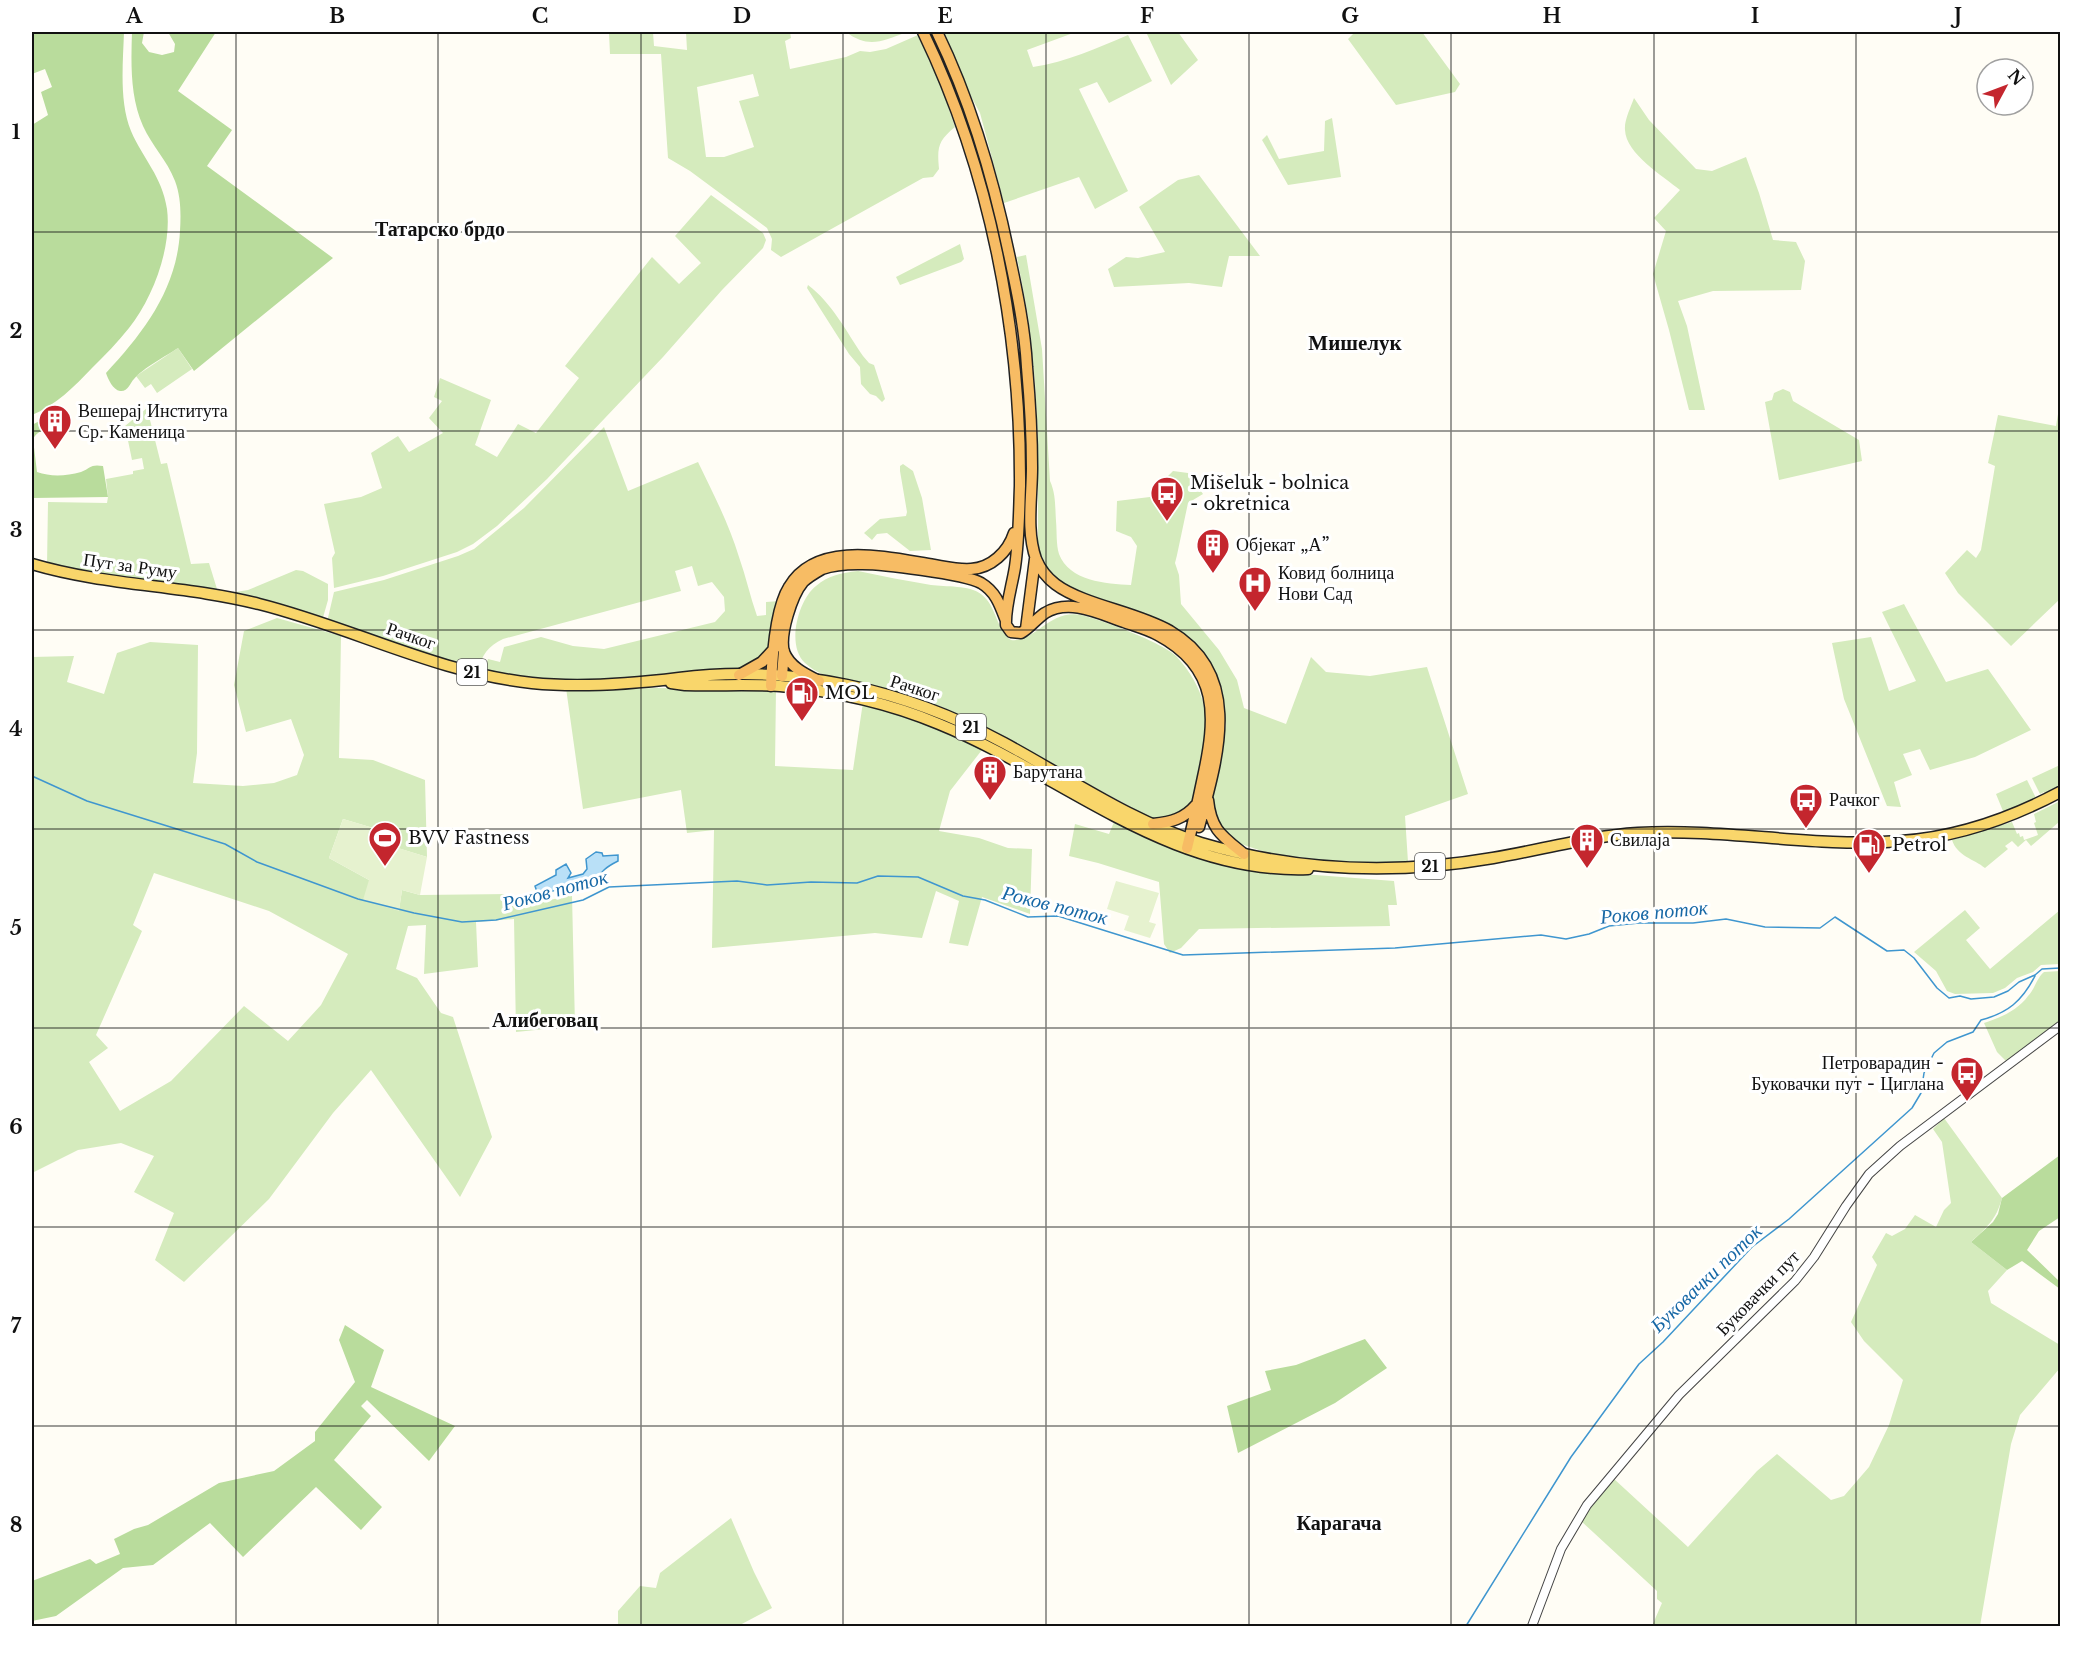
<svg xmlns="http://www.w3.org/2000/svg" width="2092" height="1658" viewBox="0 0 2092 1658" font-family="'Libre Baskerville',serif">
<rect width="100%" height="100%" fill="#fffdf5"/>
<path fill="#d5ebbd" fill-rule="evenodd" d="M 592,32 L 653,32 L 654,46 L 687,50 L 686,32 L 790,32 L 791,38 L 785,41 L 790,69 L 846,57 L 860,51 L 870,52 L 886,49 L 918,35 L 942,89 L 955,127 C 938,141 937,147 939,169 L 933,177 L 923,178 L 781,257 L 771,250 L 772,239 L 767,228 L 690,171 L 668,158 L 661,54 L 610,54 L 609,33 L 592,34 ZM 753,74 L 759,96 L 739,101 L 754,147 L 724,157 L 706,157 L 697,87 Z
M 846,32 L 907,32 C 882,41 869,49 846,32 Z
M 927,32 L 931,32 C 1008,202 1032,375 1021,560 L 1019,560 L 1021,425 L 980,171 L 963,112 Z
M 943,32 L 1076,32 L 1027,50 L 1033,67 C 1067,62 1097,48 1128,35 L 1152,81 L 1109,103 L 1097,82 L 1079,89 L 1128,191 L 1095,209 L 1079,177 L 1004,203 L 980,113 L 967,89 Z
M 1146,32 L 1178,32 L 1198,60 L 1171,85 Z
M 1355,32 L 1422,32 L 1460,84 L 1455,92 L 1396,105 L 1348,39 Z
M 1634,98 L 1649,120 L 1696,169 L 1712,171 L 1746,157 L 1759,193 L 1773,240 L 1796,242 L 1805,261 L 1801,290 L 1713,291 L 1678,301 L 1687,326 L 1705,410 L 1689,410 L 1669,330 L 1653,274 L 1666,231 L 1654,218 L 1680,190 C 1663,176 1626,154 1625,130 C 1624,120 1631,107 1634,98 Z
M 1332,118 L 1341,177 L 1288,185 L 1262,140 L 1267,135 L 1279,159 L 1324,151 L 1325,121 Z
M 1199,175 L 1260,256 L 1229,256 L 1222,287 L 1189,283 L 1114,287 L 1108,269 L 1126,257 L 1138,258 L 1165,252 L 1139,207 L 1178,180 Z
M 711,195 L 763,233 L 766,240 L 763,248 L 722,290 L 663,357 L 547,479 L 497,526 L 473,544 L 457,552 L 383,576 L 334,588 L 332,558 L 335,553 L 324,504 L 361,497 L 382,488 L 371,453 L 398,436 L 409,452 L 443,433 L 429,418 L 442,401 L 434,397 L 440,378 L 491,400 L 475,445 L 497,457 L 518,424 L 536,433 L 579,378 L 565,366 L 652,257 L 679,284 L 701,263 L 675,236 Z
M 960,244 L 964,259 L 961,262 L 900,285 L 896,277 Z
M 1026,255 L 1042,349 L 1050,481 C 1056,494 1055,507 1056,521 C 1057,532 1056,544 1059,554 C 1069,581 1106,584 1131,585 L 1137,546 L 1131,537 L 1116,531 L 1117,501 L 1158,496 L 1162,482 L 1173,471 L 1188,473 L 1203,494 L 1188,503 L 1177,555 L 1175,563 L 1179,575 L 1181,604 L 1219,650 L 1237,680 L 1244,708 L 1286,724 L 1311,657 L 1326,672 L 1370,676 L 1427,667 L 1468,794 L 1405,816 L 1408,862 L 1341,862 L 1271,854 L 1238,843 L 1224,832 L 1212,805 L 1214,786 L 1226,725 L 1221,692 L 1187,638 L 1164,622 L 1080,594 L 1062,584 L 1050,573 L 1038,548 L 1038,437 L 1035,382 L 1028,316 L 1017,257 Z
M 808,285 C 832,303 846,331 863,356 L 869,363 L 874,365 L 885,399 L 882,402 L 876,396 L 870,394 L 861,384 L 860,367 L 849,354 L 807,288 Z
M 178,348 L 192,369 L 157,393 L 151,384 L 145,388 L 136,376 Z
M 1783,389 L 1790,392 L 1793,401 L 1859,440 L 1862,461 L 1779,480 L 1765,402 L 1772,400 L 1774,393 Z
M 2060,402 L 2060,599 L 2011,646 L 1958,593 L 1945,573 L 1967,550 L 1976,558 L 1981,550 L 1995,466 L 1988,463 L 1998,415 L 2056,426 Z
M 147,408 L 161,464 L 167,463 L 191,564 L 209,563 L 217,589 L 217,593 L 47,566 L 48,502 L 107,503 L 108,497 L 106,479 L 133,474 L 133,471 L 144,469 L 142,458 L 132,460 L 125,426 Z
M 604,427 L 628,491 L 698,462 C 713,493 729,524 739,557 C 746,577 750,596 757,616 L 766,615 L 766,602 L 780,601 L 767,653 L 737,671 L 633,679 L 554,681 L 483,672 L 488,659 L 500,662 L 504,647 L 541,637 L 573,646 L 604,649 L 715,622 L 725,611 L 724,597 L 712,582 L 698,586 L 692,566 L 675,571 L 681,591 L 503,639 C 488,646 482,655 478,670 L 327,622 L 334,592 L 384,580 L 458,556 L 474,549 L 524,508 Z
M 903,464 L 913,471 L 922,498 L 931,550 L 910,551 L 887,533 L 877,534 L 872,540 L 864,533 L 880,519 L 906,516 L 907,512 L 900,471 L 900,466 Z
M 296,570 L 303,571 L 328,584 L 328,600 L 322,621 L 223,594 L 248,590 Z
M 858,571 C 882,576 907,581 931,585 C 946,587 969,585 981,594 C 997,606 996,630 1011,640 C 1035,643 1049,609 1081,615 C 1100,619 1163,643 1176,656 C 1189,670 1201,689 1204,707 C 1209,734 1204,752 1199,779 C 1197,785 1197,794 1194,801 C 1189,812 1167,819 1155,818 C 1144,816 1125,803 1114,798 C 1057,768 1002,732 942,707 C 922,699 902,694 881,688 C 857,681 825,682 805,663 C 786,646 798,600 816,586 C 829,575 841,573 858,571 Z
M 1904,604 L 1946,682 L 1988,669 L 2031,730 L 1975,757 L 1930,770 L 1920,749 L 1903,754 L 1912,775 L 1894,782 L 1901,807 L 1887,806 L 1844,699 L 1832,643 L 1871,637 L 1889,691 L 1916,681 L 1882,612 Z
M 277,618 L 341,636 L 339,758 L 373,760 L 425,780 L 427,857 L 391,846 L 393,834 L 343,819 L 329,858 L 369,880 L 399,910 L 402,890 L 420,895 L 512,894 L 519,907 L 572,895 L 575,1026 L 516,1032 L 514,919 L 476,922 L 478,967 L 424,974 L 426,925 L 408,926 L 396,969 L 417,978 L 441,1013 L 453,1017 L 492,1137 L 460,1197 L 371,1070 L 333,1113 L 269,1199 L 184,1282 L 155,1260 L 174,1213 L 134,1192 L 154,1156 L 121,1143 L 78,1150 L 32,1173 L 32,657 L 74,656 L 67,682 L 104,694 L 117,653 L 150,642 L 198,645 L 197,753 L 193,783 L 243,786 L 274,783 L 297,775 L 304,755 L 291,719 L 246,732 L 234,685 L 244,631 ZM 154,873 L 269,911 L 348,954 L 321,1005 L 288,1041 L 244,1006 L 171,1081 L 120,1111 L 89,1062 L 108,1048 L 96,1035 L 142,931 L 133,925 Z
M 566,688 L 587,690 L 656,688 L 776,689 L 775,766 L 853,770 L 863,702 L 901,709 L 985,746 L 950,791 L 939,831 L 979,838 L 1008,848 L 1032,849 L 1030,914 L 982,897 L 968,946 L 949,943 L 959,901 L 936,891 L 922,938 L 875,933 L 712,948 L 714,830 L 687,833 L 681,790 L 583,809 Z
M 2060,765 L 2060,792 L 2045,797 L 2044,792 L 2040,794 L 2032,778 Z
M 2027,780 L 2038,802 L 2005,816 L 1996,794 Z
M 2060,801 L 2059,822 L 2031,846 L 2026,840 L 2018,847 L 2012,841 L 2005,846 L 2008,849 L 1985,868 C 1974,859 1957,856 1952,840 L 2012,822 L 2017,834 L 2019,833 L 2020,837 L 2023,836 L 2024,840 L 2038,835 L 2034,823 L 2036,822 L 2034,814 Z
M 1114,822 L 1150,838 L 1263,871 L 1394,881 L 1397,905 L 1388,905 L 1390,926 L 1199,929 L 1181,948 L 1170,953 L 1164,944 L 1159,882 L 1098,863 L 1069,856 L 1075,824 L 1109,834 Z
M 1965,910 L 1980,928 L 1966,940 L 1990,969 L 2060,910 L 2060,964 L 2041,965 L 2033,972 L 2017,978 L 2005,988 L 1993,993 L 1955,994 L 1947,991 L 1936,971 L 1914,952 Z
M 2060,971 L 2060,1021 L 2007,1062 L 1997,1052 L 1984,1023 C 2000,1018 2018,1010 2028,996 C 2035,989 2036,979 2044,972 Z
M 1944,1118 L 2002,1198 C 1996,1220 1988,1226 1971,1242 L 2007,1270 L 1988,1291 L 1991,1303 L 2060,1345 L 2060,1368 L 2020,1415 L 2011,1444 L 1980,1626 L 1652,1626 L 1662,1603 L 1657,1599 L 1657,1591 L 1581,1521 L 1613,1478 L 1688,1547 L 1757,1471 L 1777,1454 L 1831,1500 L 1844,1496 L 1869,1467 L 1889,1425 L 1903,1380 L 1864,1341 L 1851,1322 L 1877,1265 L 1872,1257 L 1886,1233 L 1892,1236 L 1905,1229 L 1915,1215 L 1936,1227 L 1944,1210 L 1951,1203 L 1942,1142 L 1933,1129 Z
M 731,1518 L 754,1572 L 772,1608 L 738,1626 L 618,1626 L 618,1611 L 640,1586 L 656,1588 L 660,1573 Z"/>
<path fill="#b9dc9c" d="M 32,32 L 124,32 C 123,63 119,102 131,131 C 143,159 162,176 167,209 C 172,247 153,298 129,328 C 118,342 105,355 92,368 C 74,387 56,405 32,415 L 32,125 L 48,115 L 41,92 L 52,87 L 45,69 L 32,74 Z
M 132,32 L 144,32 L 142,43 L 149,52 L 162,55 L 174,52 L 175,44 L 168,32 L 216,32 L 178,91 L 232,130 L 207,166 L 333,258 L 194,371 L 178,348 C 166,356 143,368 134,379 C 130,383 128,392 120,391 C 113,390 108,379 106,373 C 144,332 177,289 180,231 C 181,214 181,197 175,181 C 167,160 152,146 143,126 C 130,97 131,63 132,32 Z
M 61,409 L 68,413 C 63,433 42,423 33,439 L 37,472 C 51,477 66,476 81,472 C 91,468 90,464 103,466 L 108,497 L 32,498 L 32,425 Z
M 2060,1155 L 2060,1217 L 2039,1231 L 2027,1250 L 2060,1282 L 2060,1289 L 2022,1261 L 2007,1270 L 1971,1242 L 1993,1222 L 1998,1214 L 2002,1198 Z
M 345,1325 L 384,1350 L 371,1387 L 455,1426 L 429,1461 L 367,1400 L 361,1406 L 371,1416 L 334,1460 L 382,1507 L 361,1530 L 316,1487 L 243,1557 L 210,1523 L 153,1565 L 123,1568 L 56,1616 L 32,1621 L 32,1581 L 90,1559 L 96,1564 L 120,1554 L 114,1539 L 134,1529 L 148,1525 L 219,1483 L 274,1471 L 315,1441 L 315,1432 L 355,1382 L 339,1340 Z
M 1365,1339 L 1387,1368 L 1335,1403 L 1238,1453 L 1227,1406 L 1271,1390 L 1265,1371 L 1296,1365 Z"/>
<path fill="#e6f2cf" d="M 343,819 L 394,834 L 392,846 L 427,857 L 420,895 L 402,890 L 399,911 L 363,900 L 369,880 L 329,858 Z
M 1116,881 L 1159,893 L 1149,922 L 1156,924 L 1150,938 L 1124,930 L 1129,916 L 1107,909 Z"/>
<path fill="#b9e0f7" stroke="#3f96cf" stroke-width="1.5" d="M 596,852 L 602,853 L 603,856 L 618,855 L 618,861 C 606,867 601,871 595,883 L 589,885 L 585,881 L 546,893 L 546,897 L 542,898 L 541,896 L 538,895 L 535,886 L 556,875 L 556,870 L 566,864 L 571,873 L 568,878 L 583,874 L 587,869 L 586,859 Z"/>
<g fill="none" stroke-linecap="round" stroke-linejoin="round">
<path stroke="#3f96cf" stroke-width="1.5" d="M 32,776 L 87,801 L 225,844 L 257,862 L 358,899 L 414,913 L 462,922 L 496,920 L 583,900 L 609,887 L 737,881 L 767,885 L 811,882 L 857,883 L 878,876 L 918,877 L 963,896 L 985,900 L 1028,917 L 1058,916 L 1183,955 L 1395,948 L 1541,935 L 1566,939 L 1589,934 L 1609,926 L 1639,923 L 1693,923 L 1726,919 L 1765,927 L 1820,928 L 1835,917 L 1887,951 L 1904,950 L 1914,958 L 1937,988 L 1949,998 L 1960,996 L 1971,999 L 1994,997 L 2008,991 L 2019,982 L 2035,975 L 2042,969 L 2060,968
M 1466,1626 L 1571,1457 L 1639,1364 L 1663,1342 L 1752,1247 L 1789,1219 L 1912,1108 L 1921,1093 L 1924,1073 L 1934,1053 L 1947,1042 L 1973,1032 L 1981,1020 C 2008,1013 2022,1001 2035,976"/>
<defs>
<path id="tertiary" d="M 1532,1626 L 1561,1549 L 1587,1505 L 1679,1395 L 1795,1281 L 1814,1257 L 1846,1206 L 1869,1174 L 1900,1146 L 2060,1026"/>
<path id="primary" d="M 32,564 C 106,586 184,585 259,604 C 351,627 437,673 532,683 C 581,688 631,684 679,678 C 734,671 793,674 847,685 C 901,696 956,717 1004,743 C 1069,778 1130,821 1201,843 C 1296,871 1395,875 1493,858 C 1541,850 1589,836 1638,833 C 1726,828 1813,848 1901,841 C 1958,837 2011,818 2060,792
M 671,683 L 685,685 C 717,686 749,684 780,686 C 835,691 889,703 939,724 C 1062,774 1167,874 1308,869"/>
<path id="trunk" d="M 923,32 C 990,171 1021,331 1020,486 C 1019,513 1019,540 1015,567 C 1012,586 1005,607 1006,625 L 1011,632 L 1021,633 C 1030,628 1036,619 1045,613 C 1070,598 1100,614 1124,622 C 1135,626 1147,629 1158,635 C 1220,668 1216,718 1203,777 C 1198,801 1193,824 1187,848
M 937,32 C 971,102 993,177 1009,254 C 1017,291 1025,329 1027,367 C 1030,401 1032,434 1032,468 C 1032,497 1026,531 1036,559 C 1045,581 1063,591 1084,599 C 1112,610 1143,616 1170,631 C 1245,675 1217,759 1199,827
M 1026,629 L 1035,559
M 739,675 L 762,662 L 774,649
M 782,676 L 784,651
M 819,681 C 805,674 790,667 784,652 C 779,635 792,595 803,582 C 808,577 815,573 822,569 C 833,565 847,564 858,564 C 879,563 965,574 981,583 C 996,592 1000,605 1006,621
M 771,686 C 772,660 775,609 789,587 C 817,539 890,558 934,565 C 946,567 959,570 971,569 C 991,568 1008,552 1014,533
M 1208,800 C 1211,830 1222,836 1244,854
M 1153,824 C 1171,822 1184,819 1196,805"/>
</defs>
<use href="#tertiary" stroke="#444" stroke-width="10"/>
<use href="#primary" stroke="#222" stroke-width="13"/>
<use href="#trunk" stroke="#222" stroke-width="13"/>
<use href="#tertiary" stroke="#fff" stroke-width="8"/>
<use href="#primary" stroke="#f9d66b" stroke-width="10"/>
<use href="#trunk" stroke="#f7bc64" stroke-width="10"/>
</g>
<path fill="none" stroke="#111" stroke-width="1.5" stroke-opacity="0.55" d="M 236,32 L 236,1626M 438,32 L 438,1626M 641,32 L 641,1626M 843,32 L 843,1626M 1046,32 L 1046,1626M 1249,32 L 1249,1626M 1451,32 L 1451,1626M 1654,32 L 1654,1626M 1856,32 L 1856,1626M 32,232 L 2060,232M 32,431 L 2060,431M 32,630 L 2060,630M 32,829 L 2060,829M 32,1028 L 2060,1028M 32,1227 L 2060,1227M 32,1426 L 2060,1426"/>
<defs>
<symbol id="building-pin" viewBox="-11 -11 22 30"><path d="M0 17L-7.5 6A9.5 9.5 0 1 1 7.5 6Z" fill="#c4262e" stroke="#fff"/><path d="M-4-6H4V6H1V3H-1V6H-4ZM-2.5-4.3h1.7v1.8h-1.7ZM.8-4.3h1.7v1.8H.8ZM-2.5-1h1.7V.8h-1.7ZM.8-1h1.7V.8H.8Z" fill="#fff"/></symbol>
<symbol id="bus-pin" viewBox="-11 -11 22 30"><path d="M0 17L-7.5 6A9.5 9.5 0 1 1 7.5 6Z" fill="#c4262e" stroke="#fff"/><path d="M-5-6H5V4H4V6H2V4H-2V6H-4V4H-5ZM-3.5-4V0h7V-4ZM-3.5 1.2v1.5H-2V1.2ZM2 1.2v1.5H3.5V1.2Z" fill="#fff"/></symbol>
<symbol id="hospital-pin" viewBox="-11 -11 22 30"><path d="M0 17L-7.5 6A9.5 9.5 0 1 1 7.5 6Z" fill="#c4262e" stroke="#fff"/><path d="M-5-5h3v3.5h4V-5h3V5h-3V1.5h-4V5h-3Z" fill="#fff"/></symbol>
<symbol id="fuel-pin" viewBox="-11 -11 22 30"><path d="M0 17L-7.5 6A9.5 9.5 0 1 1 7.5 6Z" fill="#c4262e" stroke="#fff"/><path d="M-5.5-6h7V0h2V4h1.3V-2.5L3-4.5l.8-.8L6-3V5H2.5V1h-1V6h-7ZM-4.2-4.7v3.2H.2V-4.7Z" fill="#fff"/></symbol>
<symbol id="stadium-pin" viewBox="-11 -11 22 30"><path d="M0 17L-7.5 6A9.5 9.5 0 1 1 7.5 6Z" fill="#c4262e" stroke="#fff"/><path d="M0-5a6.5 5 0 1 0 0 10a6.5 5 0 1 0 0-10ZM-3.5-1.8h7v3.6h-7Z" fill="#fff"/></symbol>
</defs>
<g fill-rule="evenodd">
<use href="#building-pin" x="36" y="402" width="38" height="52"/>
<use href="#bus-pin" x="1148" y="474" width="38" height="52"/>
<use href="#building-pin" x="1194" y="526" width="38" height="52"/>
<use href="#hospital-pin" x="1236" y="564" width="38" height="52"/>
<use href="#fuel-pin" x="783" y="674" width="38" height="52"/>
<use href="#building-pin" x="971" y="753" width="38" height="52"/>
<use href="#bus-pin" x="1787" y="781" width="38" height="52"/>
<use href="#stadium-pin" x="366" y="819" width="38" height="52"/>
<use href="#building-pin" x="1568" y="821" width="38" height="52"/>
<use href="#fuel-pin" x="1850" y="826" width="38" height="52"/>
<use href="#bus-pin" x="1948" y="1054" width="38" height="52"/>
</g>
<g text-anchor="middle" stroke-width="6" stroke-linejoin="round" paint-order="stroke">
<g fill="#fff" stroke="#585858" stroke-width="1.5">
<rect x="457" y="659" width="30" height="26" rx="4.5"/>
<rect x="956" y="714" width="30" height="26" rx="4.5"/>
<rect x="1415" y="853" width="30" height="26" rx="4.5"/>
</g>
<g font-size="16" font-weight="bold" fill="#111">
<text x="472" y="678">21</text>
<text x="971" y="733">21</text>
<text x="1430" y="872">21</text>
</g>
<g font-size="18" fill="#111" stroke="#fff" text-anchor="start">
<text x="78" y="417">Вешерај Института<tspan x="78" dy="21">Ср. Каменица</tspan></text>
<text x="1190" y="489">Mišeluk - bolnica<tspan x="1190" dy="21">- okretnica</tspan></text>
<text x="1236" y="551">Објекат „А”</text>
<text x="1278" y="579">Ковид болница<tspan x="1278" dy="21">Нови Сад</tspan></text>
<text x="825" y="699">MOL</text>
<text x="1013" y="778">Барутана</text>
<text x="1829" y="806">Рачког</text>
<text x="408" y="844">BVV Fastness</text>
<text x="1610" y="846">Свилаја</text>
<text x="1892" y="851">Petrol</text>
<text x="1944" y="1069" text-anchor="end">Петроварадин -<tspan x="1944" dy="21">Буковачки пут - Циглана</tspan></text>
</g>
<g font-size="18" fill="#111" stroke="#fff">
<text transform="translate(130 566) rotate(8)" y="6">Пут за Руму</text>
<text transform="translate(411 636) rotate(19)" y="6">Рачког</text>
<text transform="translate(915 688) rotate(18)" y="6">Рачког</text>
<text transform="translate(1758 1293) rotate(-46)" y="6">Буковачки пут</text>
</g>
<g font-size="20" font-weight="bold" fill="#111" stroke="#fff">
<text x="440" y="236">Татарско брдо</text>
<text x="545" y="1027">Алибеговац</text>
<text x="1339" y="1530">Карагача</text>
</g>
<g font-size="20" font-style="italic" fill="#1768a6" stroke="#fff">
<text transform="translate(555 890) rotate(-15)" y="7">Роков поток</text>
<text transform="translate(1055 905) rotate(14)" y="7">Роков поток</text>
<text transform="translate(1654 912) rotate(-5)" y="7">Роков поток</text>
<text transform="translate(1706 1278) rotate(-44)" y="7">Буковачки поток</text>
</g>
<g font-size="21" font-weight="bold" fill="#111" stroke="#fff">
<text x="1355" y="350">Мишелук</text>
</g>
</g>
<rect width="2092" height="1658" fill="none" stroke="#ffffff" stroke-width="66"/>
<g transform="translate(2005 87) rotate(49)"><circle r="28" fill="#ffffff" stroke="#a0a0a0" stroke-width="1.5"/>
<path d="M0-4.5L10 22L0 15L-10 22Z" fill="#c4262e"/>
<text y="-9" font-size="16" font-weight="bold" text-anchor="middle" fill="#111111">N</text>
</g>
<rect x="33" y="33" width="2026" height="1592" fill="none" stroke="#111" stroke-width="2"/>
<g font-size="20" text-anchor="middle" font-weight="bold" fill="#111">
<text x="134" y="23">A</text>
<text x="337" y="23">B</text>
<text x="540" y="23">C</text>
<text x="742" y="23">D</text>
<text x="945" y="23">E</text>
<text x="1147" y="23">F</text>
<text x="1350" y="23">G</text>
<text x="1552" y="23">H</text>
<text x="1755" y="23">I</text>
<text x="1958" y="23">J</text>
<text x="16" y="139">1</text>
<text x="16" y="338">2</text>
<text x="16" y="537">3</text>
<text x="16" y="736">4</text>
<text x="16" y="935">5</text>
<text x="16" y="1134">6</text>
<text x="16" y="1333">7</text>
<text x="16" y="1532">8</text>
</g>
</svg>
